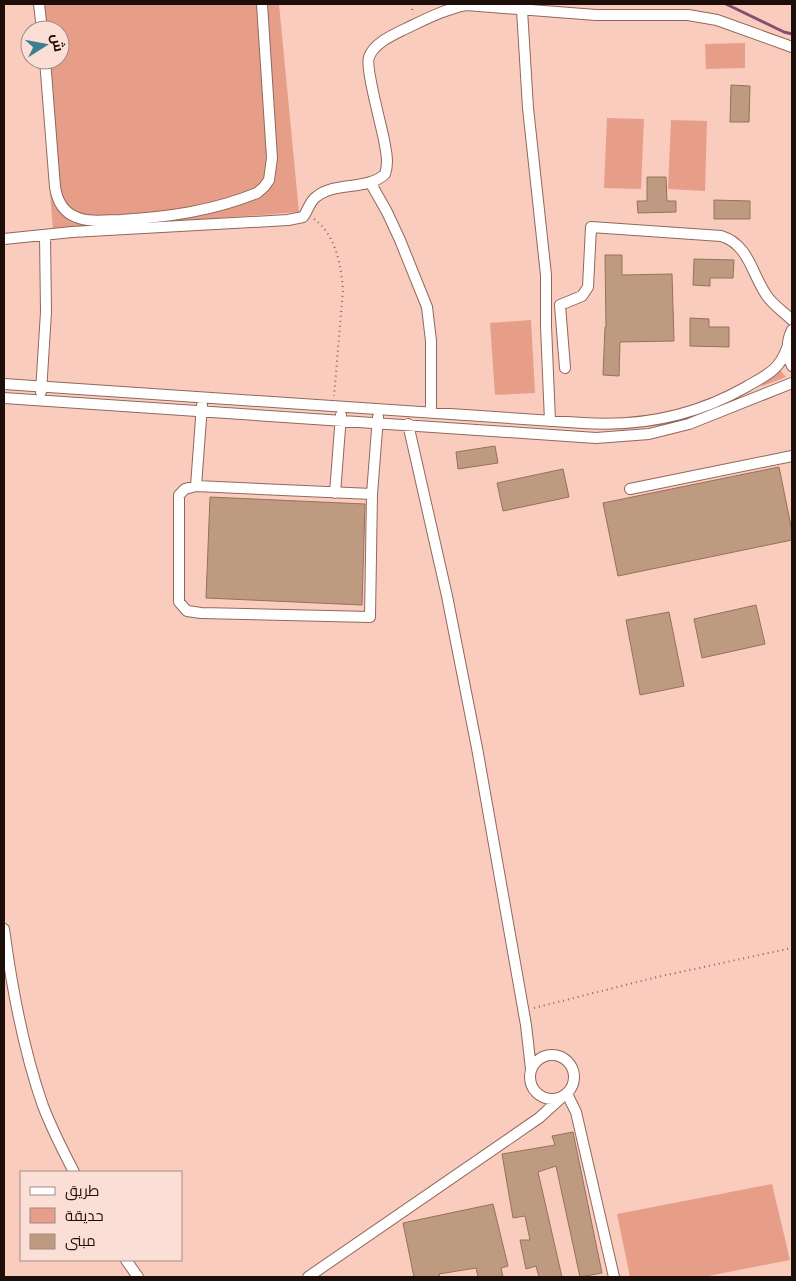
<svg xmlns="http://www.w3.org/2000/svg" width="796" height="1281" viewBox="0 0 796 1281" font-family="Mulish,Cairo,sans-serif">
<rect width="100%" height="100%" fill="#faccbe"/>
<path fill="#e69e89" d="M 36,4 L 279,4 L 299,212 L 53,231 L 40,60 L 60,60 L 60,30 L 37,30 Z
M 745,43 L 745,68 L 706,69 L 705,44 Z
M 607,118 L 644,119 L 641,189 L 604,188 Z
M 671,120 L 707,121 L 705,191 L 668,189 Z
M 531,320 L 535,393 L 495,395 L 490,323 Z
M 780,370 L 786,377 L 760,387 Z
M 772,1184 L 790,1260 L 703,1277 L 630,1277 L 617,1214 Z"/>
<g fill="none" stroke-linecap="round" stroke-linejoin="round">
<path stroke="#874d74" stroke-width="3" d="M 726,4 L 784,32 L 792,34"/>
</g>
<path fill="#be9a80" stroke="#947259" d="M 731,85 L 750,86 L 749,122 L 730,122 Z
M 647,177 L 666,177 L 667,201 L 676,201 L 676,212 L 638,213 L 637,201 L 647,201 Z
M 714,200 L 750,201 L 750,219 L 714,219 Z
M 605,255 L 622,255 L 622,275 L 672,274 L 674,341 L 620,342 L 619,376 L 603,375 L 605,327 L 606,327 Z
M 694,259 L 734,260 L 733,278 L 710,278 L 710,286 L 693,285 Z
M 690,318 L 709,319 L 709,327 L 729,327 L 729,347 L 690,346 Z
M 495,446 L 498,463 L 458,469 L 456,452 Z
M 779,467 L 792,531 L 792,540 L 618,576 L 603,503 Z
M 563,469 L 569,497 L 503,511 L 497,483 Z
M 210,497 L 365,504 L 362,605 L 206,598 Z
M 756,605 L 765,644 L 702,658 L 694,619 Z
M 669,612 L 684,686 L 640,695 L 626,620 Z
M 573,1132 L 602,1273 L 580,1277 L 556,1166 L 538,1172 L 562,1277 L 539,1277 L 536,1266 L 526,1269 L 520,1240 L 530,1240 L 525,1216 L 513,1218 L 502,1154 L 555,1145 L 552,1136 Z
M 493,1204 L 508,1266 L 501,1268 L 503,1277 L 478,1277 L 476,1268 L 439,1274 L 440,1277 L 414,1277 L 403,1223 Z"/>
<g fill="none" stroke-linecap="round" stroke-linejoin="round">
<defs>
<path id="minor" d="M 39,4 L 42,30
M 522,10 L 528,108 L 546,275 L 546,326 L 550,421
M 45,60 L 55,187 C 57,200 63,212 76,217 C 90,223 107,220 121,220 C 168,217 213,211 257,193 L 264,187 L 269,180 L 272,158 L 262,4
M 370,182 L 387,212 L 400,240 L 427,307 L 431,341 L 431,413
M 4,239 L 72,232 L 288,220 L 303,217 C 308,211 309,202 316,197 C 335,181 367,191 385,174 C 389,163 386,151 384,140 C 381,124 365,67 369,57 C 374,43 393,35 405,29 C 424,20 445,9 466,5 L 596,15 L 688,15 L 717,20 L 792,47
M 792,330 C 786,342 786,353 792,366
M 565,368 L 560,305 L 582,296 L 588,287 L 591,227 L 721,236 C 749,244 752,275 767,296 C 773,305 784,312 792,320
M 4,384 L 583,423 C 641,427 695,416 746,387 C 766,375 779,371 787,348
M 41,392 L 46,312 L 45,235
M 4,398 L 596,438 L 649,434 L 689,424 L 792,383
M 408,424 L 447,596 L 477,748 L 526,1025 L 531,1069
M 196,486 L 202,405
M 630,489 L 792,456
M 335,493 L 341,415
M 372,494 L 196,486 L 185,489 L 179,495 L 179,602 L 187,611 L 201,613 L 370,617 L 372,494 L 378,417
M 4,929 C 12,989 23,1049 43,1106 C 52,1129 63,1151 74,1172
M530 1077a22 22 0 1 1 44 0a22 22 0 1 1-44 0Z
M 567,1094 L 576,1112 L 614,1277
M 126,1260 L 138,1277
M 308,1277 L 539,1118 L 561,1098"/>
</defs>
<use href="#minor" stroke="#91685c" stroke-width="12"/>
<path stroke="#83655c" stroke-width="2" stroke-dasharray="1 4" stroke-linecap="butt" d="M 411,4 L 413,14
M 314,219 C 336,235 341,265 343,290 L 334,396
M 534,1008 L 657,977 L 792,948"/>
<use href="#minor" stroke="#fff" stroke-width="10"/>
</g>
<rect width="796" height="1281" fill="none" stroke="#1d0e09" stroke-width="10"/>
<rect x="20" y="1171" width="162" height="90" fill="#fbded5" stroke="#a28b83"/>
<rect x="30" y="1187" width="25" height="8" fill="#ffffff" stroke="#a28b83"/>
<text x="65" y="1196" font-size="15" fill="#1d0e09">طريق</text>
<rect x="30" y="1208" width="25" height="15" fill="#e69e89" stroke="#a28b83"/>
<text x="65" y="1221" font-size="15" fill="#1d0e09">حديقة</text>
<rect x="30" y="1234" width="25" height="15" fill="#be9a80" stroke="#a28b83"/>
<text x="65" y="1246" font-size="15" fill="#1d0e09">مبنى</text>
<g transform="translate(45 45) rotate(79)"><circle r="24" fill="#fbded5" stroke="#a28b83"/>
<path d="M0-4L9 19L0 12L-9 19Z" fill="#3d7f90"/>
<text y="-8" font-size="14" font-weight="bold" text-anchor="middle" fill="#1d0e09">ش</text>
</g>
</svg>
